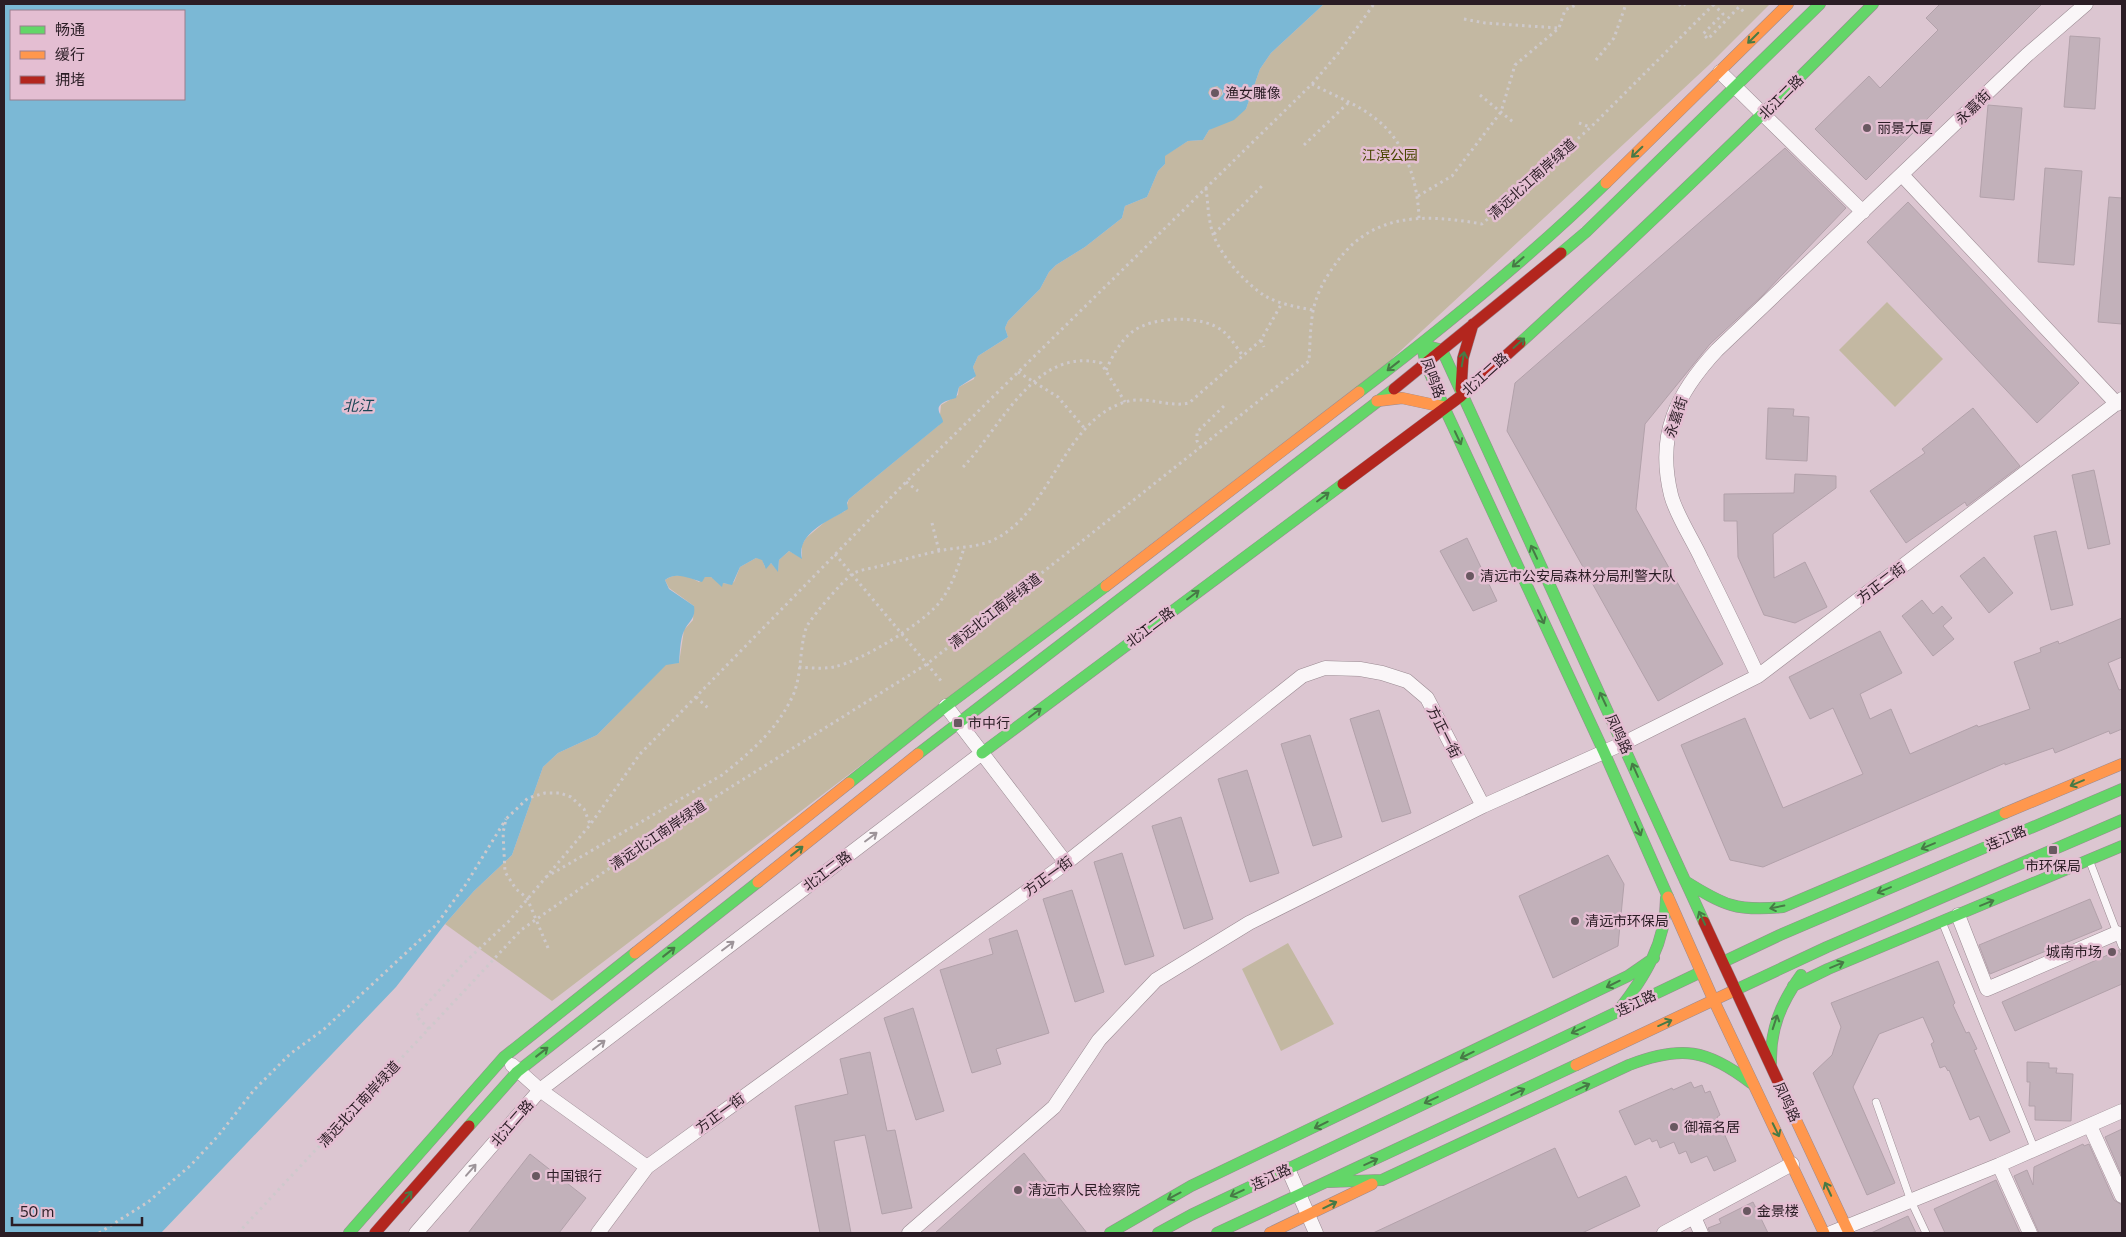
<svg xmlns="http://www.w3.org/2000/svg" width="2126" height="1237" viewBox="0 0 2126 1237" font-family="Commissioner,'Noto Sans SC',sans-serif">
<rect width="100%" height="100%" fill="#dcc6d1"/>
<path fill="#c3b8a2" d="M 1324,4 L 1770,4 L 1709,65 L 1383,367 L 552,1001 L 445,924 L 474,891 L 512,855 L 543,767 L 558,753 L 597,735 L 666,664 L 679,663 L 684,630 L 693,620 L 694,606 L 669,588 L 665,580 C 676,572 689,576 699,582 L 706,576 C 717,577 723,588 734,582 L 740,567 L 756,558 L 762,559 L 765,567 L 771,563 L 778,571 L 779,560 L 789,551 L 802,558 L 802,545 L 806,538 L 826,521 L 845,511 L 849,499 L 939,425 L 941,405 L 958,395 L 959,387 L 974,379 L 975,373 L 973,367 L 978,356 L 1008,337 L 1005,328 L 1008,321 L 1040,289 L 1049,272 L 1056,265 L 1085,247 L 1122,218 L 1125,206 L 1147,197 L 1158,171 L 1165,164 L 1164,156 L 1188,141 L 1203,140 L 1209,130 L 1246,109 L 1260,69 L 1271,53 Z
M1208 93a7 7 0 1 1 14 0a7 7 0 1 1-14 0Z
M 1887,302 L 1943,359 L 1895,407 L 1839,350 Z
M 1288,943 L 1334,1024 L 1281,1051 L 1242,969 Z"/>
<path fill="#7bb8d5" fill-rule="evenodd" d="M 4,4 L 1324,4 L 1271,53 L 1260,69 L 1246,109 L 1234,120 L 1209,130 L 1203,140 L 1188,141 L 1165,156 L 1165,164 L 1158,171 L 1147,197 L 1125,206 L 1122,218 L 1085,247 L 1056,265 L 1049,272 L 1040,289 L 1008,321 L 1005,328 L 1008,337 L 978,356 L 973,367 L 976,376 L 959,387 L 956,398 C 949,400 934,403 940,414 C 941,417 943,419 943,422 L 849,499 L 847,503 L 848,509 C 830,521 796,532 802,559 L 789,551 L 779,560 L 778,572 L 771,563 L 766,569 L 762,560 L 756,558 L 740,567 L 732,585 L 723,583 L 722,587 L 711,577 L 705,577 L 702,582 C 689,579 677,571 665,580 L 669,589 L 694,606 C 696,619 689,620 684,631 C 680,639 680,653 679,663 L 666,665 L 597,735 L 558,753 L 543,767 L 512,855 L 474,891 L 445,924 L 396,987 L 161,1233 L 4,1233 ZM 11,11 L 184,11 L 184,99 L 11,99 ZM 1217,86 L 1222,90 L 1223,94 L 1218,100 L 1213,100 L 1208,93 L 1210,88 Z"/>
<path fill="#c2b1ba" stroke="#b2a1aa" d="M 1940,4 L 2042,4 L 1866,180 L 1815,129 L 1869,76 L 1880,88 L 1938,30 L 1926,18 Z
M 2070,36 L 2100,38 L 2095,109 L 2064,107 Z
M 1988,105 L 2022,108 L 2014,200 L 1980,197 Z
M 1785,148 L 1846,208 L 1762,296 L 1710,344 L 1645,424 L 1636,509 L 1723,664 L 1658,701 L 1507,431 L 1515,383 Z
M 2045,168 L 2082,171 L 2074,265 L 2038,262 Z
M 2109,197 L 2122,198 L 2122,324 L 2098,322 Z
M 1908,202 L 2079,383 L 2037,423 L 1867,242 Z
M 1768,408 L 1794,409 L 1793,416 L 1809,417 L 1807,461 L 1766,459 Z
M 1973,408 L 2020,466 L 1967,506 L 1965,502 L 1906,543 L 1870,491 L 1925,453 L 1922,449 Z
M 2094,470 L 2110,544 L 2088,549 L 2072,475 Z
M 1795,474 L 1836,476 L 1836,488 L 1773,534 L 1774,578 L 1805,562 L 1827,607 L 1795,623 L 1764,615 L 1738,557 L 1737,521 L 1724,521 L 1724,494 L 1794,493 Z
M 2056,531 L 2073,605 L 2051,610 L 2034,536 Z
M 1467,538 L 1497,601 L 1473,611 L 1440,551 Z
M 1984,557 L 2013,593 L 1989,613 L 1960,576 Z
M 1922,600 L 1933,614 L 1942,606 L 1952,618 L 1943,626 L 1954,639 L 1933,656 L 1902,616 Z
M 2122,618 L 2122,657 L 2108,663 L 2119,690 L 2122,689 L 2122,729 L 2110,734 L 2109,731 L 2055,753 L 2053,748 L 2005,765 L 2005,763 L 1763,867 L 1730,860 L 1681,745 L 1745,718 L 1783,808 L 1863,774 L 1833,708 L 1810,719 L 1789,677 L 1880,631 L 1902,673 L 1860,694 L 1870,719 L 1891,709 L 1910,754 L 1977,725 L 1978,727 L 2030,709 L 2014,662 L 2041,652 L 2040,648 L 2058,641 L 2059,644 Z
M 1379,710 L 1411,813 L 1382,822 L 1350,719 Z
M 1310,735 L 1342,837 L 1313,846 L 1281,744 Z
M 1247,770 L 1279,873 L 1250,882 L 1218,779 Z
M 1181,817 L 1213,919 L 1184,929 L 1152,826 Z
M 1122,853 L 1154,956 L 1125,965 L 1094,862 Z
M 1608,855 L 1624,884 L 1618,946 L 1553,978 L 1519,896 Z
M 1072,890 L 1104,992 L 1075,1002 L 1043,899 Z
M 2090,899 L 2102,928 L 1990,974 L 1979,945 Z
M 1017,930 L 1049,1033 L 996,1049 L 1001,1064 L 972,1073 L 940,970 L 993,954 L 989,939 Z
M 2119,950 L 2122,958 L 2122,984 L 2015,1031 L 2002,1002 Z
M 1938,961 L 1955,1003 L 1953,1005 L 1966,1033 L 1969,1032 L 1977,1049 L 1974,1050 L 2010,1132 L 1990,1141 L 1979,1116 L 1970,1120 L 1949,1070 L 1948,1071 L 1945,1066 L 1940,1068 L 1931,1044 L 1934,1042 L 1923,1017 L 1879,1034 L 1853,1087 L 1895,1183 L 1867,1195 L 1813,1073 L 1832,1055 L 1841,1027 L 1831,1003 Z
M 913,1008 L 944,1111 L 916,1120 L 884,1018 Z
M 870,1052 L 887,1131 L 895,1130 L 912,1208 L 882,1214 L 865,1135 L 834,1141 L 851,1233 L 820,1233 L 795,1106 L 848,1094 L 840,1059 Z
M 2027,1062 L 2049,1063 L 2049,1068 L 2057,1068 L 2056,1073 L 2073,1074 L 2071,1121 L 2035,1120 L 2035,1106 L 2029,1106 L 2030,1082 L 2027,1082 Z
M 1691,1082 L 1694,1088 L 1702,1085 L 1705,1093 L 1710,1091 L 1720,1115 L 1717,1117 L 1736,1161 L 1714,1171 L 1707,1156 L 1691,1163 L 1686,1151 L 1679,1154 L 1674,1142 L 1660,1148 L 1657,1140 L 1652,1142 L 1650,1138 L 1635,1145 L 1619,1111 L 1672,1088 L 1673,1090 Z
M 2122,1129 L 2122,1176 L 2105,1137 Z
M 2083,1144 L 2084,1146 L 2089,1144 L 2114,1200 L 2122,1205 L 2122,1233 L 2039,1233 L 2014,1176 L 2027,1170 L 2033,1185 L 2034,1167 Z
M 1555,1148 L 1578,1198 L 1626,1176 L 1640,1206 L 1582,1233 L 1373,1233 Z
M 1024,1153 L 1087,1233 L 935,1233 Z
M 530,1154 L 586,1198 L 559,1233 L 468,1233 Z
M 1996,1180 L 2020,1233 L 1945,1233 L 1934,1209 Z
M 1753,1202 L 1768,1233 L 1710,1233 L 1708,1228 L 1721,1223 L 1719,1219 Z
M 1908,1216 L 1916,1233 L 1871,1233 Z"/>
<g fill="none" stroke-linecap="round" stroke-linejoin="round">
<defs>
<path id="lane" d="M 2090,862 L 2122,946
M 1943,924 L 2035,1150
M 1876,1102 L 1911,1201 L 1926,1233"/>
<path id="street" d="M 1720,72 L 1863,212
M 1902,175 L 2117,404
M 1758,676 C 1740,637 1721,598 1702,560 C 1693,540 1676,515 1671,495 C 1656,434 1677,393 1717,350 L 2027,55 L 2086,4
M 946,706 L 1066,863
M 1958,915 L 1987,989 L 2117,933
M 512,1065 L 540,1090 L 647,1167
M 2090,1126 L 2122,1196
M 1999,1165 L 2030,1233
M 1288,1169 L 1316,1233
M 1694,1217 L 1701,1233
M 416,1233 L 540,1090 L 982,753
M 598,1233 L 647,1167 L 1066,863 L 1302,676 L 1325,668 L 1360,669 L 1382,673 L 1407,681 L 1427,698 L 1483,806
M 909,1233 L 1054,1107 L 1099,1040 L 1156,980 L 1249,923 L 1483,806 L 1624,743 L 1758,676 L 2122,399
M 1664,1233 L 1792,1164
M 1831,1233 L 1999,1165 L 2122,1111"/>
<path id="fast" d="M 1561,253 L 1586,232 L 1820,4
M 1520,343 C 1641,233 1758,120 1873,4
M 1431,347 L 1442,350 L 1704,922
M 1423,351 L 1426,364 L 1444,407 L 1604,752 L 1668,897
M 1359,392 C 1444,327 1529,258 1606,183
M 982,753 L 1343,484
M 918,754 L 1394,389
M 849,783 L 946,706 L 1106,586
M 1685,881 C 1723,905 1737,912 1783,907 L 2005,813
M 1723,962 L 1780,935 L 2122,789
M 1793,986 L 1828,969 L 2122,846
M 1731,992 L 1827,947 L 2122,820
M 1618,1011 C 1645,977 1666,943 1666,898
M 1771,1063 C 1770,1029 1781,1003 1801,975
M 469,1126 L 517,1072 L 758,882
M 1327,1182 L 1382,1180 L 1629,1065 C 1681,1045 1707,1049 1751,1083
M 349,1233 L 504,1057 L 635,953
M 1110,1233 L 1191,1186 L 1628,976 L 1654,958
M 1158,1233 L 1191,1215 L 1701,972
M 1217,1233 L 1576,1065"/>
<path id="slow" d="M 1606,183 L 1788,4
M 1377,401 L 1402,398 L 1444,407
M 1106,586 L 1359,392
M 2005,813 L 2122,764
M 758,882 L 918,754
M 1668,897 L 1714,1001 L 1824,1233
M 635,953 L 849,783
M 1576,1065 L 1731,992
M 1787,1101 L 1849,1233
M 1270,1233 L 1372,1184"/>
<path id="jam" d="M 1394,389 L 1561,253
M 1461,389 L 1463,358 L 1473,324
M 1343,484 L 1461,396 L 1520,343
M 1704,922 L 1787,1101
M 375,1233 L 469,1126"/>
</defs>
<use href="#lane" stroke="#9a8a92" stroke-width="8"/>
<use href="#street" stroke="#9a8a92" stroke-width="15"/>
<use href="#fast" stroke="#9a8a92" stroke-width="12"/>
<use href="#slow" stroke="#9a8a92" stroke-width="12"/>
<use href="#jam" stroke="#9a8a92" stroke-width="12"/>
<path stroke="#cec9cc" stroke-width="3" stroke-dasharray="2.5 4" stroke-linecap="butt" d="M 1679,4 L 1682,7 L 1685,4
M 1713,4 L 1723,14 L 1703,34 L 1708,39 L 1739,7 L 1744,12
M 1464,19 L 1485,23 L 1558,28
M 1596,60 L 1614,38 L 1626,4
M 1312,84 C 1332,95 1358,104 1376,119 C 1406,142 1418,183 1419,219
M 1480,95 L 1513,122
M 1579,123 L 1590,127
M 1304,145 L 1348,103
M 1206,188 C 1208,203 1208,219 1213,234 C 1221,256 1245,283 1265,296 C 1279,304 1297,307 1313,310
M 1418,196 L 1452,176 L 1501,112 L 1515,65 L 1559,28 L 1565,10 L 1578,4
M 1214,234 L 1262,186
M 1261,340 L 1264,347
M 1106,370 C 1112,357 1120,341 1132,332 C 1152,316 1204,314 1224,332 C 1231,338 1237,348 1243,356
M 1018,372 L 1058,397 L 1086,430
M 1201,448 L 1197,441 L 1197,432 L 1224,406
M 963,467 C 1000,429 1035,346 1101,363 L 1125,402
M 906,482 L 918,491
M 932,523 L 939,551
M 835,554 L 942,682
M 799,667 C 810,668 822,669 834,667 C 861,661 921,625 939,603 C 952,587 958,567 964,548
M 696,697 L 708,708
M 546,877 L 722,775 C 751,752 779,728 794,693 C 800,678 800,658 803,641 C 804,636 805,628 809,623 C 816,612 841,583 851,575 C 857,570 869,569 876,567 C 897,562 918,555 939,551 C 956,547 974,548 991,541 C 1051,515 1061,422 1125,402 C 1147,395 1168,408 1189,403 L 1261,340 L 1282,303
M 548,948 L 527,898 L 516,889 L 505,872 L 503,833 L 506,819 L 528,798 L 545,793 L 560,793 L 571,797 L 584,809 L 590,824
M 429,1029 L 416,1016 L 463,964 L 509,921 L 590,825 L 640,754 L 906,482 L 1312,84 L 1341,50 L 1374,4
M 99,1233 L 148,1202 L 191,1165 L 218,1136 L 254,1090 L 290,1054 L 323,1030 L 436,925 L 466,884 L 506,819
M 238,1233 L 521,930 L 680,819 L 927,664 L 1309,361 C 1310,345 1310,328 1313,311 C 1316,296 1323,282 1332,269 C 1368,213 1421,213 1482,224 L 1591,127 L 1714,4"/>
<use href="#lane" stroke="#faf6f8" stroke-width="7"/>
<use href="#street" stroke="#faf6f8" stroke-width="14"/>
<use href="#fast" stroke="#63d668" stroke-width="11"/>
<use href="#slow" stroke="#ff974d" stroke-width="11"/>
<use href="#jam" stroke="#b3261e" stroke-width="11"/>
</g>
<defs><path id="oneway-shaft" d="M-6 0H5M1.5-3L5.5 0L1.5 3" fill="none" stroke-width="1.6" stroke-linecap="round" stroke-linejoin="round" transform="scale(1.25)"/></defs>
<g stroke="#477a46">
<use href="#oneway-shaft" transform="translate(1753 38) rotate(135)"/>
<use href="#oneway-shaft" transform="translate(1637 152) rotate(136)"/>
<use href="#oneway-shaft" transform="translate(1518 262) rotate(139)"/>
<use href="#oneway-shaft" transform="translate(1519 343) rotate(-42)"/>
<use href="#oneway-shaft" transform="translate(1463 359) rotate(-80)"/>
<use href="#oneway-shaft" transform="translate(1393 366) rotate(142)"/>
<use href="#oneway-shaft" transform="translate(1458 438) rotate(65)"/>
<use href="#oneway-shaft" transform="translate(1323 497) rotate(-37)"/>
<use href="#oneway-shaft" transform="translate(1534 552) rotate(-115)"/>
<use href="#oneway-shaft" transform="translate(1193 595) rotate(-37)"/>
<use href="#oneway-shaft" transform="translate(1541 617) rotate(65)"/>
<use href="#oneway-shaft" transform="translate(1603 699) rotate(-115)"/>
<use href="#oneway-shaft" transform="translate(1035 713) rotate(-37)"/>
<use href="#oneway-shaft" transform="translate(1635 770) rotate(-114)"/>
<use href="#oneway-shaft" transform="translate(2077 783) rotate(157)"/>
<use href="#oneway-shaft" transform="translate(1638 829) rotate(66)"/>
<use href="#oneway-shaft" transform="translate(1928 846) rotate(157)"/>
<use href="#oneway-shaft" transform="translate(797 851) rotate(-38)"/>
<use href="#oneway-shaft" transform="translate(1884 890) rotate(157)"/>
<use href="#oneway-shaft" transform="translate(1987 903) rotate(-22)"/>
<use href="#oneway-shaft" transform="translate(1777 907) rotate(169)"/>
<use href="#oneway-shaft" transform="translate(1702 918) rotate(-115)"/>
<use href="#oneway-shaft" transform="translate(669 952) rotate(-38)"/>
<use href="#oneway-shaft" transform="translate(1837 965) rotate(-23)"/>
<use href="#oneway-shaft" transform="translate(1613 984) rotate(154)"/>
<use href="#oneway-shaft" transform="translate(1775 1022) rotate(-72)"/>
<use href="#oneway-shaft" transform="translate(1665 1023) rotate(-24)"/>
<use href="#oneway-shaft" transform="translate(1578 1030) rotate(155)"/>
<use href="#oneway-shaft" transform="translate(542 1052) rotate(-38)"/>
<use href="#oneway-shaft" transform="translate(1467 1055) rotate(154)"/>
<use href="#oneway-shaft" transform="translate(1583 1087) rotate(-25)"/>
<use href="#oneway-shaft" transform="translate(1518 1092) rotate(-25)"/>
<use href="#oneway-shaft" transform="translate(1431 1100) rotate(155)"/>
<use href="#oneway-shaft" transform="translate(1321 1125) rotate(154)"/>
<use href="#oneway-shaft" transform="translate(1776 1130) rotate(64)"/>
<use href="#oneway-shaft" transform="translate(1371 1162) rotate(-25)"/>
<use href="#oneway-shaft" transform="translate(1828 1189) rotate(-115)"/>
<use href="#oneway-shaft" transform="translate(1237 1193) rotate(155)"/>
<use href="#oneway-shaft" transform="translate(1174 1196) rotate(152)"/>
<use href="#oneway-shaft" transform="translate(407 1197) rotate(-49)"/>
<use href="#oneway-shaft" transform="translate(1330 1205) rotate(-26)"/>
</g>
<g stroke="#9d9499">
<use href="#oneway-shaft" transform="translate(871 837) rotate(-37)"/>
<use href="#oneway-shaft" transform="translate(728 946) rotate(-37)"/>
<use href="#oneway-shaft" transform="translate(599 1045) rotate(-37)"/>
<use href="#oneway-shaft" transform="translate(471 1170) rotate(-49)"/>
</g>
<g fill="#695861" stroke="#e4bed2" stroke-width="2">
<circle cx="1215" cy="93" r="5"/>
<circle cx="1867" cy="128" r="5"/>
<circle cx="1470" cy="576" r="5"/>
<rect x="953" y="718" width="10" height="10" rx="2.5"/>
<rect x="2048" y="845" width="10" height="10" rx="2.5"/>
<circle cx="1575" cy="921" r="5"/>
<circle cx="2112" cy="952" r="5"/>
<circle cx="1674" cy="1127" r="5"/>
<circle cx="536" cy="1176" r="5"/>
<circle cx="1018" cy="1190" r="5"/>
<circle cx="1747" cy="1211" r="5"/>
</g>
<g text-anchor="middle" stroke-width="5" stroke-linejoin="round" paint-order="stroke">
<g font-size="14" fill="#2b1d25" stroke="#e4bed2" text-anchor="start">
<text x="1225" y="98">渔女雕像</text>
<text x="1877" y="133">丽景大厦</text>
<text x="1480" y="581">清远市公安局森林分局刑警大队</text>
<text x="968" y="728">市中行</text>
<text x="2053" y="871" text-anchor="middle">市环保局</text>
<text x="1585" y="926">清远市环保局</text>
<text x="2102" y="957" text-anchor="end">城南市场</text>
<text x="1684" y="1132">御福名居</text>
<text x="546" y="1181">中国银行</text>
<text x="1028" y="1195">清远市人民检察院</text>
<text x="1757" y="1216">金景楼</text>
</g>
<g font-size="14" fill="#2b1d25" stroke="#e4bed2">
<text transform="translate(1781 97) rotate(-45)" y="5">北江二路</text>
<text transform="translate(1973 107) rotate(-44)" y="5">永嘉街</text>
<text transform="translate(1532 179) rotate(-42)" y="5">清远北江南岸绿道</text>
<text transform="translate(1485 374) rotate(-42)" y="5">北江二路</text>
<text transform="translate(1433 378) rotate(70)" y="5">凤鸣路</text>
<text transform="translate(1676 417) rotate(-72)" y="5">永嘉街</text>
<text transform="translate(1881 583) rotate(-37)" y="5">方正二街</text>
<text transform="translate(995 611) rotate(-38)" y="5">清远北江南岸绿道</text>
<text transform="translate(1150 627) rotate(-37)" y="5">北江二路</text>
<text transform="translate(1444 732) rotate(63)" y="5">方正一街</text>
<text transform="translate(1619 734) rotate(65)" y="5">凤鸣路</text>
<text transform="translate(658 835) rotate(-34)" y="5">清远北江南岸绿道</text>
<text transform="translate(2006 838) rotate(-23)" y="5">连江路</text>
<text transform="translate(827 871) rotate(-37)" y="5">北江二路</text>
<text transform="translate(1048 876) rotate(-36)" y="5">方正一街</text>
<text transform="translate(1636 1003) rotate(-25)" y="5">连江路</text>
<text transform="translate(1787 1102) rotate(65)" y="5">凤鸣路</text>
<text transform="translate(359 1104) rotate(-47)" y="5">清远北江南岸绿道</text>
<text transform="translate(720 1113) rotate(-36)" y="5">方正一街</text>
<text transform="translate(512 1123) rotate(-49)" y="5">北江二路</text>
<text transform="translate(1271 1177) rotate(-25)" y="5">连江路</text>
</g>
<g font-size="14" fill="#4b4704" stroke="#e4bed2">
<text x="1390" y="160">江滨公园</text>
</g>
<g font-size="15" font-style="italic" fill="#1a4555" stroke="#e4bed2">
<text x="358" y="411">北江</text>
</g>
</g>
<rect width="2126" height="1237" fill="none" stroke="#2b1d25" stroke-width="10"/>
<rect x="10" y="10" width="175" height="90" fill="#e4bed2" stroke="#9a7e8d"/>
<rect x="20" y="26" width="25" height="8" fill="#63d668" stroke="#9a7e8d"/>
<text x="55" y="35" font-size="15" fill="#2b1d25">畅通</text>
<rect x="20" y="51" width="25" height="8" fill="#ff974d" stroke="#9a7e8d"/>
<text x="55" y="60" font-size="15" fill="#2b1d25">缓行</text>
<rect x="20" y="76" width="25" height="8" fill="#b3261e" stroke="#9a7e8d"/>
<text x="55" y="85" font-size="15" fill="#2b1d25">拥堵</text>
<path d="M12 1217v8h130v-8" fill="none" stroke="#2b1d25" stroke-width="2.5"/>
<text x="20" y="1217" font-size="15" fill="#2b1d25" stroke="#e4bed2" stroke-width="4" paint-order="stroke">50 m</text>
</svg>
